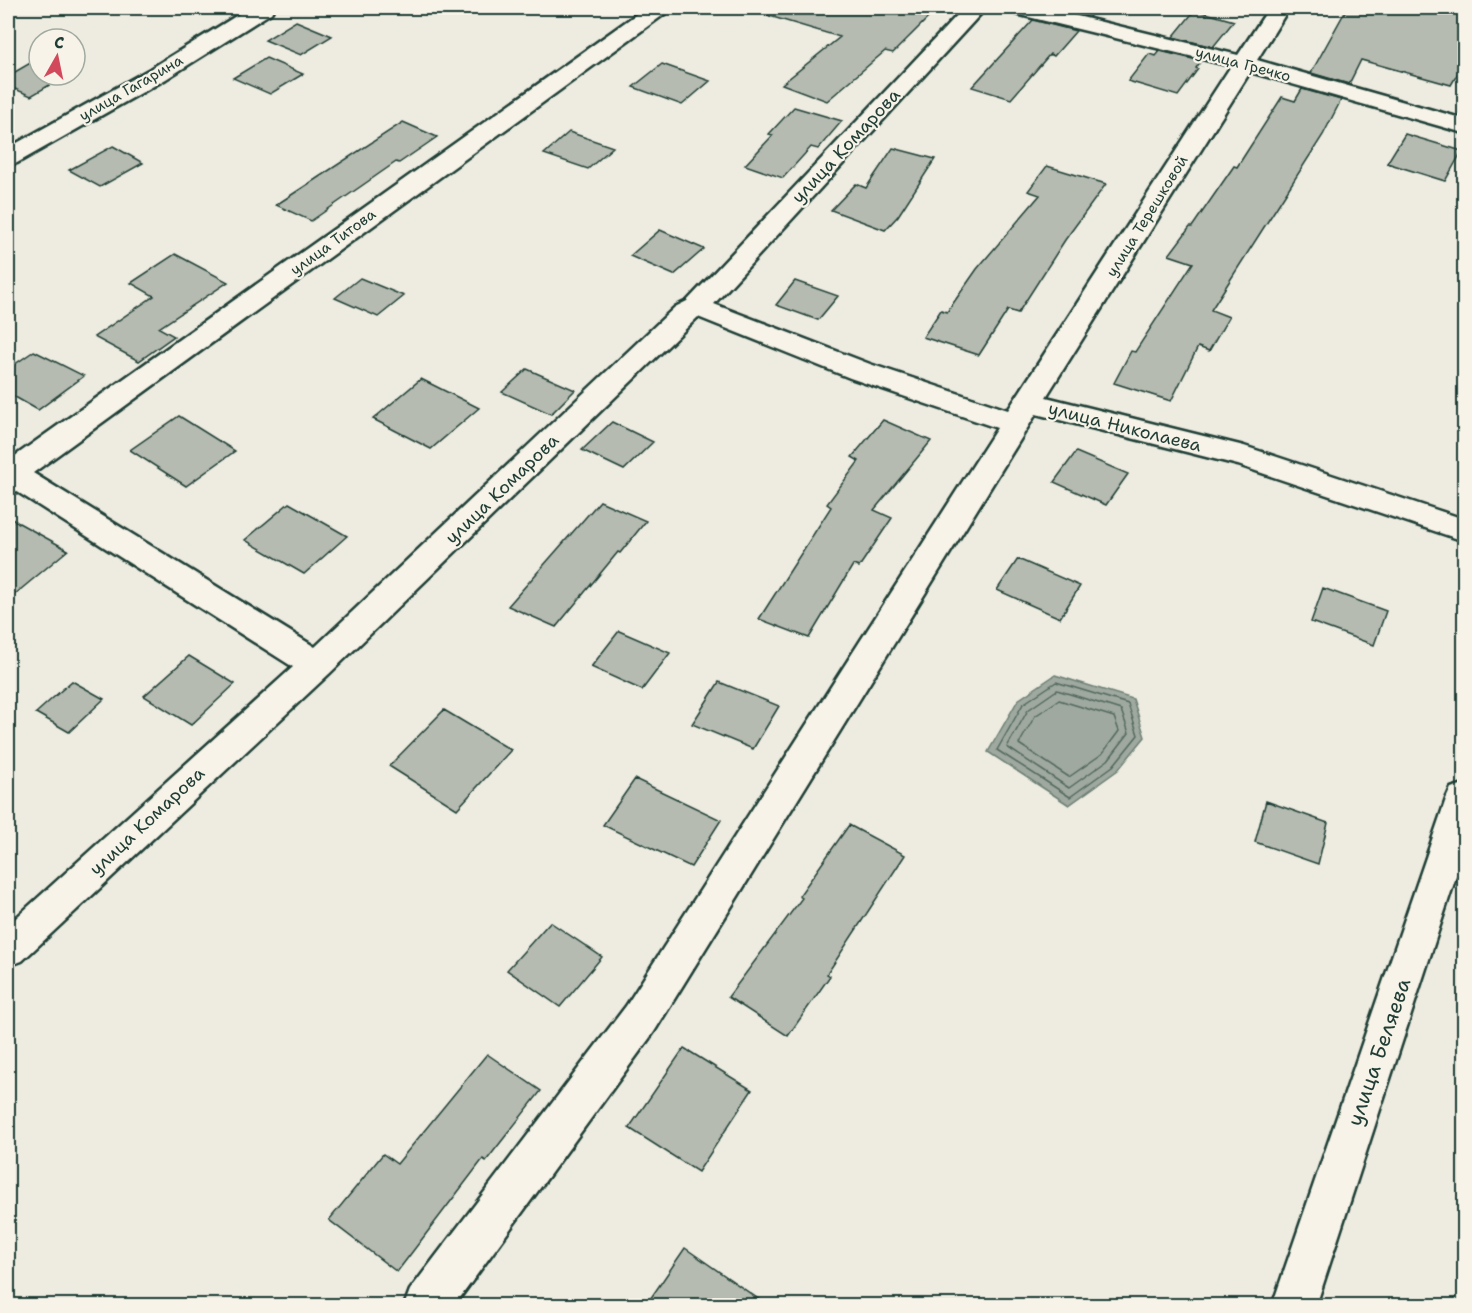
<svg xmlns="http://www.w3.org/2000/svg" width="1472" height="1313" viewBox="0 0 1472 1313" font-family="'Shantell Sans',sans-serif">
<rect width="100%" height="100%" fill="#eeece1"/>
<filter id="ink" filterUnits="userSpaceOnUse"><feTurbulence type="fractalNoise" baseFrequency=".0167" numOctaves="2"/><feDisplacementMap in="SourceGraphic" scale="12" xChannelSelector="R" yChannelSelector="G"/><feConvolveMatrix kernelMatrix="1 2 1 2 8 2 1 2 1" color-interpolation-filters="sRGB"/></filter>
<g filter="url(#ink)">
<path fill="#9fa99f" stroke="#6c7e74" stroke-width="1.5" d="M 1055,675 L 1133,699 L 1145,737 L 1118,770 L 1069,805 L 988,752 L 1018,700 Z"/>
<g fill="none" stroke-linecap="round" stroke-linejoin="round">
<path stroke="#52685f" stroke-width="1.5" d="M 1056,682 L 1128,704 L 1138,735 L 1113,766 L 1070,797 L 997,750 L 1023,704 Z
M 1057,690 L 1121,710 L 1129,733 L 1108,760 L 1069,788 L 1007,747 L 1028,710 Z
M 1059,700 L 1114,717 L 1119,731 L 1102,754 L 1069,777 L 1019,744 L 1035,716 Z"/>
</g>
<path fill="#b5bbb0" stroke="#1f3d34" stroke-width="1.5" d="M 767,8 L 866,8 L 879,11 L 883,8 L 938,8 L 893,53 L 885,51 L 827,101 L 782,84 L 840,37 L 766,15 Z
M 1051,8 L 1097,8 L 1089,17 Z
M 1347,8 L 1438,8 L 1464,15 L 1464,63 L 1451,85 L 1361,60 L 1349,84 L 1311,73 Z
M 1195,10 L 1234,21 L 1213,47 L 1173,37 Z
M 1033,20 L 1076,31 L 1054,56 L 1050,54 L 1011,99 L 972,87 Z
M 296,21 L 332,36 L 301,55 L 265,40 Z
M 1160,51 L 1201,61 L 1196,68 L 1198,69 L 1178,96 L 1128,81 L 1149,54 L 1156,56 Z
M 266,58 L 303,74 L 270,94 L 233,78 Z
M 32,62 L 39,65 L 39,75 L 65,76 L 31,96 L 8,86 L 8,76 Z
M 662,64 L 710,81 L 682,105 L 633,87 Z
M 1302,89 L 1341,100 L 1323,135 L 1211,310 L 1229,317 L 1209,351 L 1198,347 L 1171,401 L 1114,383 L 1131,351 L 1135,352 L 1193,263 L 1169,255 L 1190,227 L 1192,227 L 1234,166 L 1237,167 L 1282,97 L 1295,101 Z
M 794,107 L 842,121 L 818,149 L 811,147 L 783,178 L 745,165 L 773,135 L 769,134 Z
M 403,122 L 437,137 L 399,163 L 396,162 L 311,221 L 276,205 Z
M 569,132 L 613,147 L 588,169 L 544,154 Z
M 1405,134 L 1462,151 L 1445,181 L 1387,163 Z
M 113,146 L 143,163 L 100,187 L 69,170 Z
M 893,148 L 935,159 L 898,216 L 885,230 L 831,210 L 856,184 L 866,188 Z
M 1047,166 L 1106,184 L 1065,240 L 1018,313 L 1008,310 L 979,355 L 923,337 L 941,310 L 947,312 L 977,269 L 1040,195 L 1028,191 Z
M 660,230 L 704,249 L 674,275 L 630,256 Z
M 175,254 L 228,282 L 159,328 L 174,336 L 139,361 L 94,337 L 154,296 L 131,283 Z
M 360,278 L 404,296 L 378,317 L 335,298 Z
M 795,281 L 838,296 L 818,320 L 776,305 Z
M 34,351 L 84,376 L 38,410 L 8,393 L 8,369 Z
M 527,369 L 575,390 L 551,414 L 502,392 Z
M 421,379 L 479,408 L 431,449 L 373,419 Z
M 179,416 L 235,451 L 186,486 L 130,450 Z
M 883,420 L 931,441 L 874,510 L 892,518 L 859,567 L 853,565 L 809,638 L 759,619 L 831,507 L 827,504 L 859,461 L 852,457 Z
M 612,422 L 653,442 L 624,470 L 582,450 Z
M 1076,452 L 1128,474 L 1106,505 L 1054,482 Z
M 600,501 L 646,521 L 620,553 L 618,552 L 556,627 L 508,606 Z
M 289,503 L 347,536 L 304,574 L 245,540 Z
M 8,517 L 68,550 L 8,600 Z
M 1018,559 L 1080,586 L 1060,618 L 997,590 Z
M 1323,588 L 1386,611 L 1374,645 L 1311,622 Z
M 619,631 L 670,653 L 642,690 L 591,667 Z
M 189,656 L 235,684 L 191,725 L 144,696 Z
M 72,681 L 104,699 L 69,732 L 36,713 Z
M 719,682 L 779,706 L 753,749 L 692,724 Z
M 444,710 L 511,750 L 457,809 L 389,766 Z
M 635,779 L 721,820 L 691,867 L 603,825 Z
M 1266,801 L 1328,823 L 1318,864 L 1255,842 Z
M 849,825 L 905,855 L 827,974 L 830,976 L 788,1036 L 728,997 L 802,898 L 799,896 Z
M 550,922 L 602,957 L 560,1007 L 507,970 Z
M 684,1048 L 752,1090 L 698,1172 L 629,1128 Z
M 487,1054 L 541,1091 L 486,1161 L 483,1159 L 397,1272 L 329,1220 L 383,1154 L 397,1164 Z
M 685,1248 L 767,1305 L 646,1305 Z"/>
<g fill="none" stroke-linecap="round" stroke-linejoin="round">
<defs>
<path id="minor" d="M 249,8 L 274,8 L 271,13 L 166,79 L 17,163 L 8,165 L 8,148 L 150,69 Z
M 645,8 L 669,8 L 666,13 L 33,473 L 315,647 L 675,307 L 687,301 L 964,8 L 986,8 L 714,304 L 870,364 L 1008,410 L 1231,66 L 1012,13 L 1010,8 L 1044,8 L 1238,55 L 1269,8 L 1289,8 L 1257,60 L 1464,119 L 1464,133 L 1250,72 L 1046,397 L 1244,446 L 1464,519 L 1464,541 L 1238,465 L 1036,414 L 654,1032 L 454,1306 L 404,1306 L 410,1290 L 626,1006 L 997,428 L 850,378 L 698,317 L 329,674 L 22,961 L 8,966 L 8,925 L 293,667 L 8,486 L 8,461 Z
M 1464,784 L 1464,852 L 1316,1306 L 1272,1306 L 1446,799 L 1451,788 Z"/>
</defs>
<use href="#minor" stroke="#1f3d34" stroke-width="5"/>
<use href="#minor" fill="#f7f3e8" fill-rule="evenodd"/>
</g>
</g>
<g text-anchor="middle" stroke-width="4.5" stroke-linejoin="round" paint-order="stroke">
<g font-size="15" fill="#1f3d34" stroke="#f7f3e8">
<text transform="translate(1243 64) rotate(15)" y="5">улица Гречко</text>
<text transform="translate(131 88) rotate(-30)" y="5">улица Гагарина</text>
<text transform="translate(1147 216) rotate(-58)" y="5">улица Терешковой</text>
<text transform="translate(333 242) rotate(-36)" y="5">улица Титова</text>
</g>
<g font-size="18" fill="#1f3d34" stroke="#f7f3e8">
<text transform="translate(846 146) rotate(-47)" y="6">улица Комарова</text>
<text transform="translate(1125 427) rotate(14)" y="6">улица Николаева</text>
<text transform="translate(502 489) rotate(-44)" y="6">улица Комарова</text>
<text transform="translate(147 821) rotate(-43)" y="6">улица Комарова</text>
</g>
<g font-size="21" fill="#1f3d34" stroke="#f7f3e8">
<text transform="translate(1379 1052) rotate(-71)" y="7">улица Беляева</text>
</g>
</g>
<rect width="1472" height="1313" fill="none" stroke="#f7f3e8" stroke-width="30"/>
<rect x="15" y="15" width="1442" height="1283" fill="none" stroke="#1f3d34" stroke-width="2" filter="url(#ink)"/>
<g transform="translate(57 57) rotate(9)"><circle r="28" fill="#f7f3e8" stroke="#a1aaa0" stroke-width="1.5"/>
<path d="M0-4.5L10 22L0 15L-10 22Z" fill="#d1495b"/>
<text y="-9" font-size="16" font-weight="bold" text-anchor="middle" fill="#1f3d34">С</text>
</g>
</svg>
